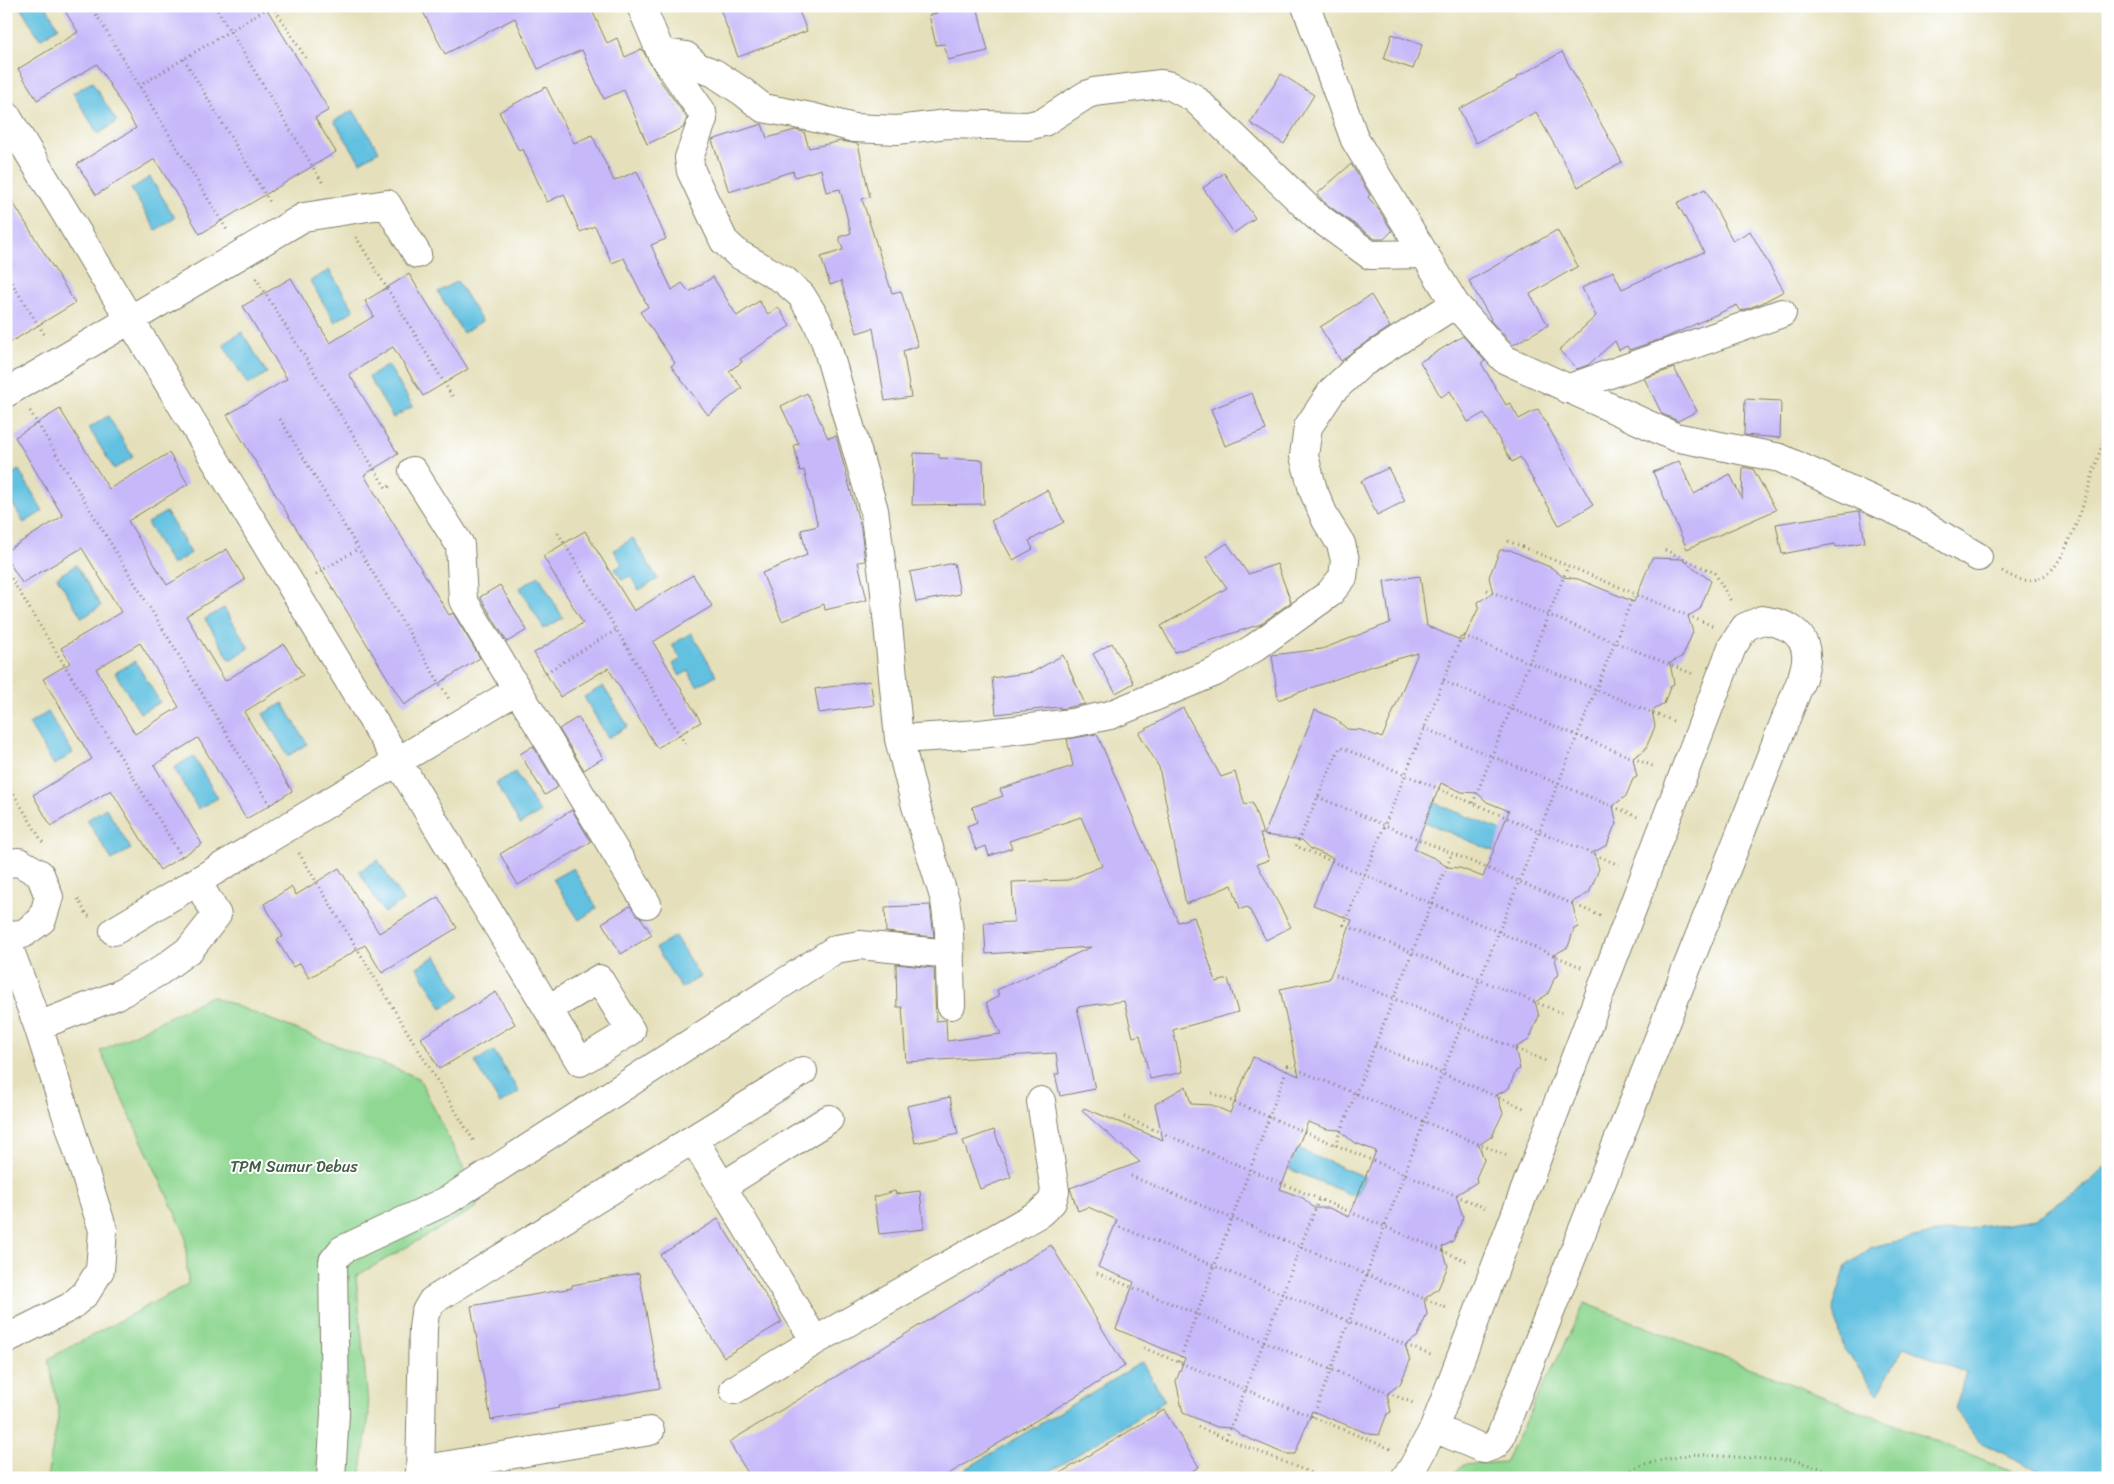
<svg xmlns="http://www.w3.org/2000/svg" width="2114" height="1484" viewBox="0 0 2114 1484" font-family="Sriracha,sans-serif">
<rect width="100%" height="100%" fill="#fff"/>
<filter id="ink" filterUnits="userSpaceOnUse"><feTurbulence type="fractalNoise" baseFrequency=".02" numOctaves="2"/><feDisplacementMap in="SourceGraphic" scale="10" xChannelSelector="R" yChannelSelector="G"/><feConvolveMatrix kernelMatrix="1 2 1 2 8 2 1 2 1" color-interpolation-filters="sRGB"/></filter>
<filter id="wash" filterUnits="userSpaceOnUse"><feTurbulence type="fractalNoise" baseFrequency=".0096" numOctaves="4" result="noise"/><feDisplacementMap in="SourceGraphic" scale="20" xChannelSelector="R" yChannelSelector="G"/><feGaussianBlur stdDeviation="1.12" result="paint"/><feColorMatrix in="noise" values="0 0 0 0 0 0 0 0 0 0 0 0 0 0 0 0 0 1.4 0 .05"/><feComposite in="paint" operator="in"/></filter>
<g filter="url(#wash)">
<rect width="100%" height="100%" fill="#e5e0bb"/>
<path fill="#8fd792" stroke="#567a57" d="M 211,996 L 419,1078 L 468,1177 L 477,1207 L 356,1276 L 369,1415 L 360,1478 L 47,1478 L 59,1413 L 48,1359 L 188,1284 L 185,1234 L 100,1051 Z
M 1585,1303 L 2030,1478 L 1449,1478 L 1463,1465 L 1505,1462 Z"/>
<path fill="#62c1e1" stroke="#3f6e7e" d="M 20,6 L 46,6 L 58,27 L 40,39 Z
M 92,82 L 117,122 L 98,134 L 73,93 Z
M 353,110 L 379,151 L 360,162 L 334,121 Z
M 150,177 L 175,218 L 156,230 L 131,189 Z
M 329,270 L 354,310 L 335,322 L 310,281 Z
M 457,281 L 482,321 L 463,333 L 438,292 Z
M 242,332 L 267,373 L 248,385 L 223,344 Z
M 388,365 L 413,406 L 393,418 L 369,377 Z
M 108,416 L 133,457 L 114,469 L 89,428 Z
M 19,470 L 43,511 L 24,523 L 6,493 L 6,477 Z
M 166,512 L 191,553 L 172,565 L 147,523 Z
M 633,538 L 658,579 L 639,590 L 630,576 L 622,580 L 615,569 L 622,564 L 614,550 Z
M 76,565 L 101,606 L 82,618 L 57,577 Z
M 539,576 L 563,618 L 544,629 L 520,588 Z
M 224,608 L 249,648 L 230,660 L 205,619 Z
M 691,633 L 716,675 L 697,686 L 688,671 L 680,676 L 673,664 L 681,659 L 672,645 Z
M 135,661 L 160,702 L 140,713 L 115,673 Z
M 603,686 L 628,726 L 608,738 L 584,697 Z
M 283,703 L 307,744 L 288,756 L 263,714 Z
M 48,712 L 73,753 L 54,765 L 29,724 Z
M 193,756 L 218,798 L 198,809 L 174,768 Z
M 515,772 L 540,813 L 520,824 L 496,783 Z
M 1433,802 L 1502,831 L 1493,851 L 1425,822 Z
M 106,808 L 131,849 L 112,860 L 87,820 Z
M 378,860 L 403,901 L 384,913 L 359,871 Z
M 573,868 L 597,908 L 579,920 L 553,879 Z
M 675,936 L 700,977 L 681,988 L 656,948 Z
M 436,956 L 461,996 L 442,1008 L 417,967 Z
M 494,1051 L 519,1092 L 500,1104 L 475,1062 Z
M 1297,1149 L 1365,1177 L 1357,1197 L 1289,1169 Z
M 2108,1163 L 2108,1478 L 2053,1478 L 1978,1441 L 1955,1409 L 1966,1373 L 1904,1347 L 1878,1394 L 1844,1349 L 1833,1308 L 1846,1266 L 1872,1247 L 1923,1235 L 2036,1219 L 2092,1180 Z
M 1142,1362 L 1165,1401 L 1039,1478 L 951,1478 Z"/>
<g id="blocks">
<path fill="#c6b8f9" fill-rule="evenodd" d="M 62,6 L 265,6 L 329,110 L 315,118 L 336,152 L 200,234 L 155,159 L 96,195 L 77,164 L 136,128 L 97,64 L 37,100 L 18,69 L 78,32 Z
M 420,6 L 590,6 L 607,43 L 617,38 L 625,57 L 642,49 L 661,82 L 687,118 L 683,128 L 647,144 L 624,90 L 604,99 L 582,50 L 538,69 L 515,18 L 445,54 Z
M 719,6 L 797,6 L 807,31 L 738,57 Z
M 935,6 L 977,6 L 988,51 L 948,60 L 944,44 L 936,45 L 929,15 L 937,13 Z
M 1392,34 L 1422,45 L 1413,69 L 1384,59 Z
M 1562,52 L 1622,162 L 1578,187 L 1536,112 L 1476,143 L 1459,109 L 1518,78 L 1517,77 Z
M 1281,74 L 1314,95 L 1284,144 L 1250,123 Z
M 546,87 L 574,143 L 592,135 L 614,181 L 637,171 L 666,239 L 651,245 L 672,290 L 682,283 L 689,292 L 713,277 L 737,316 L 759,301 L 768,314 L 778,307 L 790,326 L 740,359 L 742,362 L 729,371 L 742,388 L 708,415 L 671,366 L 675,363 L 640,312 L 648,307 L 624,258 L 612,263 L 595,226 L 580,232 L 564,194 L 547,202 L 523,149 L 519,151 L 499,112 Z
M 762,124 L 767,138 L 795,130 L 804,132 L 809,148 L 841,141 L 858,144 L 870,197 L 862,199 L 892,293 L 901,291 L 918,346 L 903,351 L 911,397 L 885,401 L 873,328 L 857,333 L 841,281 L 830,285 L 821,257 L 843,250 L 839,237 L 851,233 L 840,189 L 826,192 L 821,169 L 795,177 L 793,171 L 729,192 L 712,140 Z
M 1351,164 L 1370,195 L 1368,197 L 1379,210 L 1392,231 L 1384,239 L 1375,239 L 1325,203 L 1317,194 Z
M 1224,173 L 1255,218 L 1234,233 L 1203,188 Z
M 1705,189 L 1733,241 L 1750,231 L 1784,291 L 1762,303 L 1741,311 L 1737,305 L 1665,338 L 1629,350 L 1627,346 L 1619,350 L 1615,341 L 1588,365 L 1577,369 L 1559,350 L 1596,316 L 1582,288 L 1613,271 L 1622,289 L 1704,252 L 1677,203 Z
M 6,191 L 75,303 L 6,345 Z
M 1557,230 L 1578,266 L 1530,294 L 1548,325 L 1513,345 L 1490,320 L 1491,319 L 1469,281 Z
M 409,274 L 468,369 L 423,396 L 393,347 L 349,374 L 398,454 L 364,475 L 449,615 L 453,613 L 480,658 L 404,705 L 227,415 L 287,379 L 243,306 L 291,278 L 330,343 L 374,316 L 365,301 Z
M 1371,295 L 1390,327 L 1353,351 L 1341,361 L 1320,327 Z
M 1463,336 L 1485,361 L 1481,363 L 1506,405 L 1510,403 L 1519,419 L 1538,409 L 1593,505 L 1559,525 L 1520,457 L 1512,462 L 1484,413 L 1468,422 L 1450,391 L 1441,397 L 1420,362 Z
M 1674,368 L 1697,411 L 1678,421 L 1662,414 L 1644,378 Z
M 807,393 L 828,438 L 836,436 L 861,529 L 865,561 L 858,562 L 867,600 L 825,610 L 824,604 L 782,621 L 762,573 L 807,555 L 801,530 L 818,526 L 804,470 L 800,471 L 794,445 L 799,444 L 781,406 Z
M 1252,393 L 1266,430 L 1225,446 L 1211,409 Z
M 1745,399 L 1781,401 L 1780,438 L 1744,435 Z
M 60,409 L 109,489 L 169,453 L 188,484 L 128,521 L 167,585 L 227,549 L 245,580 L 186,616 L 225,681 L 284,644 L 303,675 L 244,712 L 292,791 L 270,805 L 246,819 L 198,738 L 154,765 L 202,844 L 160,870 L 111,790 L 51,826 L 33,795 L 92,759 L 43,679 L 70,663 L 61,648 L 121,612 L 82,548 L 22,583 L 6,557 L 6,551 L 63,516 L 15,437 ZM 140,643 L 179,707 L 135,734 L 96,669 Z
M 914,453 L 939,454 L 939,458 L 983,460 L 984,504 L 912,505 Z
M 1679,461 L 1694,494 L 1730,474 L 1742,499 L 1743,467 L 1753,469 L 1776,510 L 1687,549 L 1653,472 Z
M 1388,468 L 1405,501 L 1377,515 L 1361,481 Z
M 1047,490 L 1064,522 L 1029,541 L 1033,549 L 1013,560 L 991,521 Z
M 1858,511 L 1860,512 L 1865,542 L 1836,547 L 1835,544 L 1782,554 L 1776,524 Z
M 585,531 L 634,611 L 693,575 L 712,606 L 653,642 L 701,722 L 657,748 L 608,668 L 560,697 L 534,653 L 583,623 L 543,556 Z
M 1227,543 L 1248,574 L 1277,564 L 1291,602 L 1261,624 L 1175,652 L 1161,626 L 1227,588 L 1206,557 Z
M 1500,550 L 1510,550 L 1552,568 L 1563,577 L 1578,579 L 1634,602 L 1652,558 L 1682,559 L 1711,581 L 1700,609 L 1688,616 L 1693,632 L 1683,656 L 1670,663 L 1674,684 L 1670,687 L 1664,704 L 1652,711 L 1655,726 L 1652,734 L 1645,750 L 1633,758 L 1637,777 L 1633,779 L 1626,796 L 1613,806 L 1617,825 L 1614,827 L 1607,845 L 1594,852 L 1599,869 L 1589,893 L 1572,902 L 1578,927 L 1574,929 L 1568,947 L 1554,955 L 1559,975 L 1555,977 L 1548,994 L 1535,1002 L 1539,1016 L 1529,1040 L 1515,1048 L 1520,1069 L 1516,1071 L 1509,1088 L 1497,1095 L 1503,1113 L 1492,1136 L 1479,1145 L 1484,1160 L 1476,1178 L 1477,1182 L 1456,1195 L 1463,1217 L 1453,1241 L 1442,1247 L 1448,1266 L 1438,1289 L 1424,1299 L 1427,1314 L 1420,1331 L 1417,1337 L 1405,1345 L 1410,1361 L 1400,1384 L 1387,1394 L 1391,1412 L 1387,1414 L 1379,1435 L 1369,1434 L 1312,1411 L 1295,1454 L 1285,1454 L 1243,1436 L 1232,1428 L 1217,1427 L 1183,1413 L 1176,1381 L 1185,1358 L 1116,1329 L 1134,1282 L 1098,1267 L 1117,1220 L 1088,1207 L 1078,1211 L 1070,1188 L 1140,1162 L 1082,1111 L 1084,1108 L 1163,1140 L 1155,1104 L 1186,1086 L 1191,1104 L 1212,1105 L 1230,1113 L 1253,1057 L 1299,1076 L 1280,989 L 1329,979 L 1352,920 L 1313,905 L 1333,858 L 1311,849 L 1302,840 L 1264,835 L 1315,710 L 1336,719 L 1347,729 L 1361,730 L 1382,738 L 1418,653 L 1369,667 L 1278,700 L 1272,655 L 1322,649 L 1390,623 L 1384,581 L 1420,576 L 1427,626 L 1463,641 L 1479,607 L 1478,602 L 1493,593 L 1489,577 ZM 1441,783 L 1462,792 L 1477,793 L 1487,802 L 1509,811 L 1483,877 L 1460,868 L 1447,867 L 1436,859 L 1414,849 ZM 1308,1122 L 1327,1129 L 1339,1130 L 1353,1142 L 1376,1151 L 1349,1217 L 1329,1208 L 1314,1208 L 1303,1198 L 1280,1189 Z
M 954,563 L 960,594 L 916,602 L 910,572 Z
M 500,585 L 527,630 L 507,642 L 480,597 Z
M 1112,643 L 1134,683 L 1116,693 L 1093,654 Z
M 1063,655 L 1085,704 L 1060,709 L 1060,707 L 996,714 L 992,678 L 1033,672 Z
M 870,681 L 874,705 L 819,713 L 815,689 Z
M 1183,708 L 1221,777 L 1235,772 L 1245,805 L 1252,802 L 1263,834 L 1260,834 L 1269,860 L 1257,864 L 1291,927 L 1266,940 L 1248,907 L 1240,909 L 1232,885 L 1186,904 L 1159,767 L 1139,733 Z
M 578,717 L 603,758 L 584,770 L 559,729 Z
M 1097,734 L 1178,922 L 1194,917 L 1216,982 L 1228,979 L 1238,1012 L 1173,1030 L 1183,1072 L 1150,1079 L 1140,1035 L 1133,1037 L 1124,1001 L 1077,1007 L 1095,1089 L 1060,1096 L 1055,1074 L 1059,1074 L 1056,1053 L 906,1062 L 902,1007 L 897,1007 L 896,964 L 934,968 L 936,1021 L 946,1020 L 947,1041 L 1001,1034 L 986,1003 L 999,996 L 997,990 L 1091,947 L 986,954 L 984,923 L 1014,922 L 1012,882 L 1068,880 L 1102,866 L 1081,817 L 1009,841 L 1012,848 L 989,856 L 986,846 L 976,850 L 967,826 L 977,822 L 972,807 L 1003,796 L 1000,789 L 1073,766 L 1067,739 Z
M 533,746 L 558,787 L 545,795 L 520,754 Z
M 572,810 L 591,842 L 518,885 L 500,854 Z
M 339,868 L 379,933 L 438,897 L 457,928 L 382,973 L 365,945 L 309,978 L 300,963 L 293,967 L 277,940 L 283,936 L 264,904 L 291,887 L 296,895 Z
M 930,905 L 934,937 L 886,932 L 885,907 Z
M 630,906 L 641,918 L 652,935 L 621,954 L 602,923 Z
M 496,992 L 515,1024 L 439,1069 L 421,1038 Z
M 950,1097 L 958,1134 L 915,1143 L 907,1106 Z
M 994,1130 L 1011,1177 L 980,1189 L 963,1141 Z
M 895,1191 L 896,1194 L 920,1191 L 924,1229 L 879,1234 L 874,1197 Z
M 718,1219 L 782,1322 L 724,1357 L 660,1255 Z
M 1051,1245 L 1125,1366 L 942,1478 L 751,1478 L 729,1442 Z
M 639,1273 L 660,1388 L 558,1406 L 559,1408 L 491,1420 L 471,1306 L 572,1288 L 572,1285 Z
M 1164,1410 L 1199,1467 L 1181,1478 L 1052,1478 Z"/>
</g>
</g>
<g filter="url(#ink)">
<use href="#blocks" fill-opacity="0" stroke="#807e6c" stroke-width="1"/>
<g fill="none" stroke-linecap="round" stroke-linejoin="round">
<defs>
<path id="minor" d="M 641,6 L 661,53 L 702,112 L 703,119 L 689,158 L 691,171 L 724,241 L 738,254 L 784,280 L 801,295 L 816,319 L 826,343 L 874,510 L 884,583 L 899,739 L 916,806 L 945,900 L 949,931 L 951,1005
M 1306,6 L 1355,140 L 1455,304 L 1504,359 L 1675,437 L 1780,458 L 1912,518 L 1978,557
M 661,53 L 686,56 L 698,67 L 714,73 L 743,92 L 763,108 L 811,117 L 854,128 L 897,130 L 947,124 L 1028,126 L 1044,122 L 1086,95 L 1094,92 L 1161,84 L 1171,86 L 1194,98 L 1315,215 L 1370,255 L 1425,254
M 6,115 L 580,1062 L 631,1031 L 599,979 L 548,1009
M 1567,389 L 1782,313
M 6,393 L 304,217 L 387,204 L 417,254
M 413,471 L 460,545 L 463,600 L 647,904
M 1762,620 C 1782,623 1804,629 1806,654 C 1807,661 1804,671 1802,678 L 1500,1438 L 1495,1445 L 1484,1449 L 1434,1428 L 1732,647 L 1745,627 Z
M 899,739 L 980,734 L 1072,723 L 1110,715 L 1215,672 L 1254,648 L 1329,594 L 1343,577 L 1345,560 L 1341,544 L 1326,520 L 1313,490 L 1304,456 L 1308,427 L 1332,391 L 1361,364 L 1455,304
M 6,863 L 19,862 L 40,874 L 49,897 L 42,920 L 23,934 L 6,935
M 114,931 L 517,690
M 6,940 L 38,1026 L 103,1230 L 100,1270 L 86,1293 L 70,1307 L 6,1339
M 38,1026 L 118,995 L 160,971 L 190,949 L 217,915 L 197,882
M 694,1140 L 815,1341
M 721,1187 L 829,1119
M 734,1390 L 815,1341 L 1040,1213 L 1052,1202 L 1055,1191 L 1041,1101
M 420,1470 L 650,1431
M 331,1478 L 335,1414 L 333,1261 L 342,1250 L 448,1200 L 836,949 L 860,945 L 950,954
M 420,1478 L 423,1328 L 425,1313 L 432,1301 L 803,1071
M 1405,1478 L 1413,1467 L 1434,1428"/>
</defs>
<use href="#minor" stroke="#807e6c" stroke-width="30"/>
<path stroke="#807e6c" stroke-width="3" stroke-dasharray="1 4" stroke-linecap="butt" d="M 91,6 L 227,230
M 215,6 L 324,185
M 273,6 L 307,60
M 184,59 L 271,204
M 139,86 L 271,6
M 356,237 L 454,399
M 6,274 L 46,337
M 256,278 L 386,488 L 390,486
M 30,411 L 270,805
M 280,419 L 449,699
M 558,533 L 686,745
M 1508,541 L 1713,626
M 1665,550 L 1715,573 L 1732,603
M 6,570 L 182,857
M 2002,571 C 2018,581 2032,585 2048,573 C 2072,557 2098,455 2108,424
M 316,574 L 358,549
M 1487,590 L 1693,674
M 542,675 L 616,630
M 1443,681 L 1655,767
M 1424,728 L 1638,817
M 6,781 L 43,843
M 1318,797 L 1601,916
M 1473,803 L 1568,566
M 299,853 L 475,1143
M 78,899 L 87,915 L 92,918
M 1581,967 L 1296,846 L 1340,747 L 1619,865
M 1336,975 L 1546,1061
M 1562,1013 L 1344,925 L 1462,635 L 1673,721
M 1375,1045 L 1526,1109
M 1212,1093 L 1488,1209
M 1124,1117 L 1469,1262
M 1335,1145 L 1452,853
M 1131,1176 L 1449,1309
M 1115,1225 L 1433,1356
M 1097,1273 L 1413,1403
M 1144,1348 L 1391,1449
M 1179,1362 L 1288,1066 L 1508,1156
M 1313,1417 L 1442,1074 L 1634,594
M 1198,1427 L 1309,1472 L 1317,1478
M 1226,1439 L 1319,1199
M 1613,1478 L 1645,1464 L 1692,1454 L 1796,1461 L 1854,1478"/>
<use href="#minor" stroke="#fff" stroke-width="28"/>
</g>
</g>
<g text-anchor="middle" stroke-width="4" stroke-linejoin="round" paint-order="stroke">
<g font-size="16" fill="#445d45" stroke="#fff">
<text x="294" y="1172">TPM Sumur Debus</text>
</g>
</g>
<rect width="2114" height="1484" fill="none" stroke="#fff" stroke-width="25"/>
</svg>
